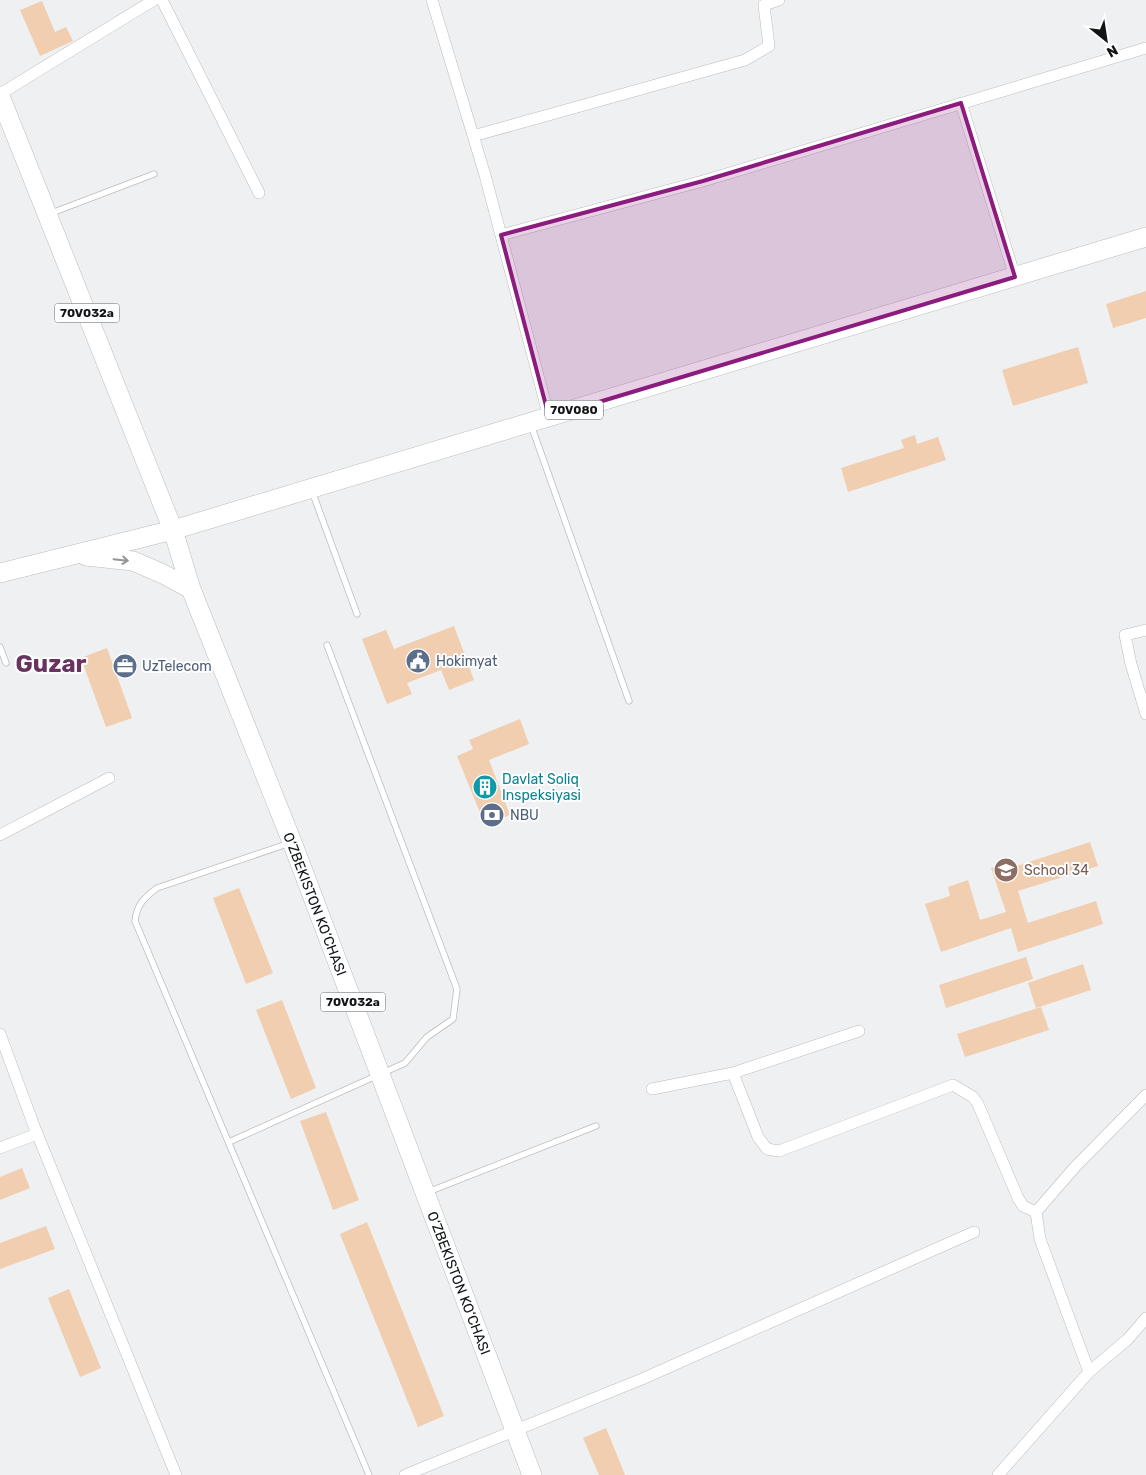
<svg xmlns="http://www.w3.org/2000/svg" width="1146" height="1475" viewBox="0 0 1146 1475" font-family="Rubik,sans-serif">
<rect width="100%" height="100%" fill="#eff0f2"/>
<path fill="#f0ceaf" d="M 42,1 L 55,32 L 66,27 L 73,41 L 40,56 L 20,10 Z
M 1146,291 L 1146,318 L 1113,328 L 1106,304 Z
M 1078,347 L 1088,383 L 1013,406 L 1002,370 Z
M 915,435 L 917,444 L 938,437 L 946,460 L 848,492 L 841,468 L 904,448 L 901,440 Z
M 454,626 L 474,680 L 449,690 L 441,670 L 407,683 L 412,694 L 387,704 L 362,639 L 386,630 L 394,649 Z
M 107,648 L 132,718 L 106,727 L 81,658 Z
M 520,719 L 529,744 L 489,760 L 510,815 L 485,825 L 457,756 L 473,749 L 469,740 Z
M 1090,842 L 1098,866 L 1018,891 L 1028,923 L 1096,901 L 1103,924 L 1018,952 L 1011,928 L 941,952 L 925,904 L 950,896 L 948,887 L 968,880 L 980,920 L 1006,912 L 991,868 L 1009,862 L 1011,868 Z
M 239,888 L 273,973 L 246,984 L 213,898 Z
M 1026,957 L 1033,979 L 946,1008 L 939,985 Z
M 1083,964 L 1091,990 L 1036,1008 L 1028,983 Z
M 282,1000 L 316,1088 L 291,1099 L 256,1010 Z
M 1041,1007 L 1049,1030 L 965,1057 L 957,1034 Z
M 326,1112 L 359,1200 L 333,1210 L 300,1121 Z
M 22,1168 L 30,1188 L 0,1200 L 0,1177 Z
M 367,1222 L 444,1416 L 418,1427 L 340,1234 Z
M 46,1226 L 55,1249 L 0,1269 L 0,1243 Z
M 69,1289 L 101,1368 L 80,1377 L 48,1298 Z
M 606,1428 L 625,1475 L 599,1475 L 583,1438 Z"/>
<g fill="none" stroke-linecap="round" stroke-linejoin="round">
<defs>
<path id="service" d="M 49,214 L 154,174
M 531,425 L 629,701
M 312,491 L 357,614
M 0,647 L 6,663
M 290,843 L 157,888 C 144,898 137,904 135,921 L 369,1475
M 229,1142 L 405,1063 L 427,1037 L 453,1019 L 457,989 L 327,645
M 428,1192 L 596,1126"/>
<path id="minor" d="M 162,0 L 259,193
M 432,0 L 485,175 L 549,417
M 0,94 L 154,0
M 961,103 L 1015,277
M 473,136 L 745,60 L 769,46 L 764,5 L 779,0
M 501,235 L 703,181 L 1146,48
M 1146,630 L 1125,635 L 1131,664 L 1146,714
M 0,835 L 109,778
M 0,1034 L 34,1126 L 176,1475
M 733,1073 L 758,1137 L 767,1149 L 779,1151 L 953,1085 L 973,1097 L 978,1104 L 1018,1198 L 1023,1206 L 1036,1212
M 652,1089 L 733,1073 L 859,1031
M 0,1148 L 37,1134
M 1089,1372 L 1040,1239 L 1036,1212 L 1075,1167 L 1146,1095
M 405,1475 L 642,1379 L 974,1232
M 998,1475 L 1089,1372 L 1128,1339 L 1146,1318"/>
<path id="primary" d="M 0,96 L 173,530 L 191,589 L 292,842 L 532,1475
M 86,556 L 133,561 L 163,574 L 191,589
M 0,573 L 173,530 L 1146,237"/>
</defs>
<use href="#service" stroke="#bbbcbd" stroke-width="7"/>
<use href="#minor" stroke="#bbbcbd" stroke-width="12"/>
<use href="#primary" stroke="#bbbcbd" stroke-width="20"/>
<use href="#service" stroke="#fff" stroke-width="5.5"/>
<use href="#minor" stroke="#fff" stroke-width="11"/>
<use href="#primary" stroke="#fff" stroke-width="19"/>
</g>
<defs><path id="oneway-shaft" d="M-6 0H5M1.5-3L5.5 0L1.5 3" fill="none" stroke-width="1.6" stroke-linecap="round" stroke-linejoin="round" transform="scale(1.25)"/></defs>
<use stroke="#959595" href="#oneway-shaft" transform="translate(121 560) rotate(6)"/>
<path fill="#8b1b7d" fill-opacity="0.2" stroke="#8b1b7d" stroke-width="4" stroke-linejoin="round" d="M 961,103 L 1015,277 L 549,417 L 501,235 L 703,181 Z"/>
<defs>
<symbol id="civic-disc" viewBox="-11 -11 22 22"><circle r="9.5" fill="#5c6f8a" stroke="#fdfeff"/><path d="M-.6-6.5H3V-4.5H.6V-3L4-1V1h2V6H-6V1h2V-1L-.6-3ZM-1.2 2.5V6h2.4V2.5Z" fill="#fff"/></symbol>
<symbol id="office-disc" viewBox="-11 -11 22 22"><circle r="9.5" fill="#5c6f8a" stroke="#fdfeff"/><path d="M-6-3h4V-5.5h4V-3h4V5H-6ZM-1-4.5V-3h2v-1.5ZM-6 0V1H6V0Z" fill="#fff"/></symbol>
<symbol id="building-disc" viewBox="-11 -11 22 22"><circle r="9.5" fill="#0f9aa8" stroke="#fdfeff"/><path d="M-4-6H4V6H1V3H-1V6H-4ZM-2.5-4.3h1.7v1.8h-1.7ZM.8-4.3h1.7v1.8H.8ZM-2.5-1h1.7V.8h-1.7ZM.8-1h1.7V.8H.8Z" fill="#fff"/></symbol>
<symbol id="bank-disc" viewBox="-11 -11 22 22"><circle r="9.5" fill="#5c6f8a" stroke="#fdfeff"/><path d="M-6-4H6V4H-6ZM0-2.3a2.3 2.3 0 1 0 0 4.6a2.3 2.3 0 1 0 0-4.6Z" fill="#fff"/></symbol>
<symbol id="school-disc" viewBox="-11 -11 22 22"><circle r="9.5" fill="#8d6e63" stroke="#fdfeff"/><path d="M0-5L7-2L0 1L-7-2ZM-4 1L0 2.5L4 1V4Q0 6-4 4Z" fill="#fff"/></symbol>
</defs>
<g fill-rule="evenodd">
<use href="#civic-disc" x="404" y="647" width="28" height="28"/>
<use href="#office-disc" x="111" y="652" width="28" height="28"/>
<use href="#building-disc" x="471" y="773" width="28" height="28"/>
<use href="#bank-disc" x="478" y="801" width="28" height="28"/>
<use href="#school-disc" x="992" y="856" width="28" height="28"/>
</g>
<g text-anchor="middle" stroke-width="4" stroke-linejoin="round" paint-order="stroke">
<g fill="#fdfeff" stroke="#5a5a5a" stroke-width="1">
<rect x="54.5" y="303.5" width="65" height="19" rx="4"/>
<rect x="545" y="400.5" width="58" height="19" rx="4"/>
<rect x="320.5" y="992.5" width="65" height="19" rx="4"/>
</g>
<g font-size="12" font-weight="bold" fill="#141414">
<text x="87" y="317">70V032a</text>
<text x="574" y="414">70V080</text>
<text x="353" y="1006">70V032a</text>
</g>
<g font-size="14" fill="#4e5e75" stroke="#fdfeff" text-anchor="start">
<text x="436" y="666">Hokimyat</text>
<text x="142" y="671">UzTelecom</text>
<text x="510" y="820">NBU</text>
</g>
<g font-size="14" fill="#0d838f" stroke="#fdfeff" text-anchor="start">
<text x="502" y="784">Davlat Soliq<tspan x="502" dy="16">Inspeksiyasi</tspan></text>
</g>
<g font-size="14" fill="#785e54" stroke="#fdfeff" text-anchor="start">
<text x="1024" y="875">School 34</text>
</g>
<g font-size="14" fill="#141414" stroke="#fdfeff">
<text transform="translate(315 904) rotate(69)" y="5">O‘ZBEKISTON KO‘CHASI</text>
<text transform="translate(459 1283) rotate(69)" y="5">O‘ZBEKISTON KO‘CHASI</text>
</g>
<g font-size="24" font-weight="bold" fill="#693360" stroke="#fdfeff">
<text x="51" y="672">Guzar</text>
</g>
</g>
<g transform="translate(1106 40) rotate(150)" stroke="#fdfeff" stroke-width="4" paint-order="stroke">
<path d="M0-4L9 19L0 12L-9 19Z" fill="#141414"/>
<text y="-8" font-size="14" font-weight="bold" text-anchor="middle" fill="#141414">N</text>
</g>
</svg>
